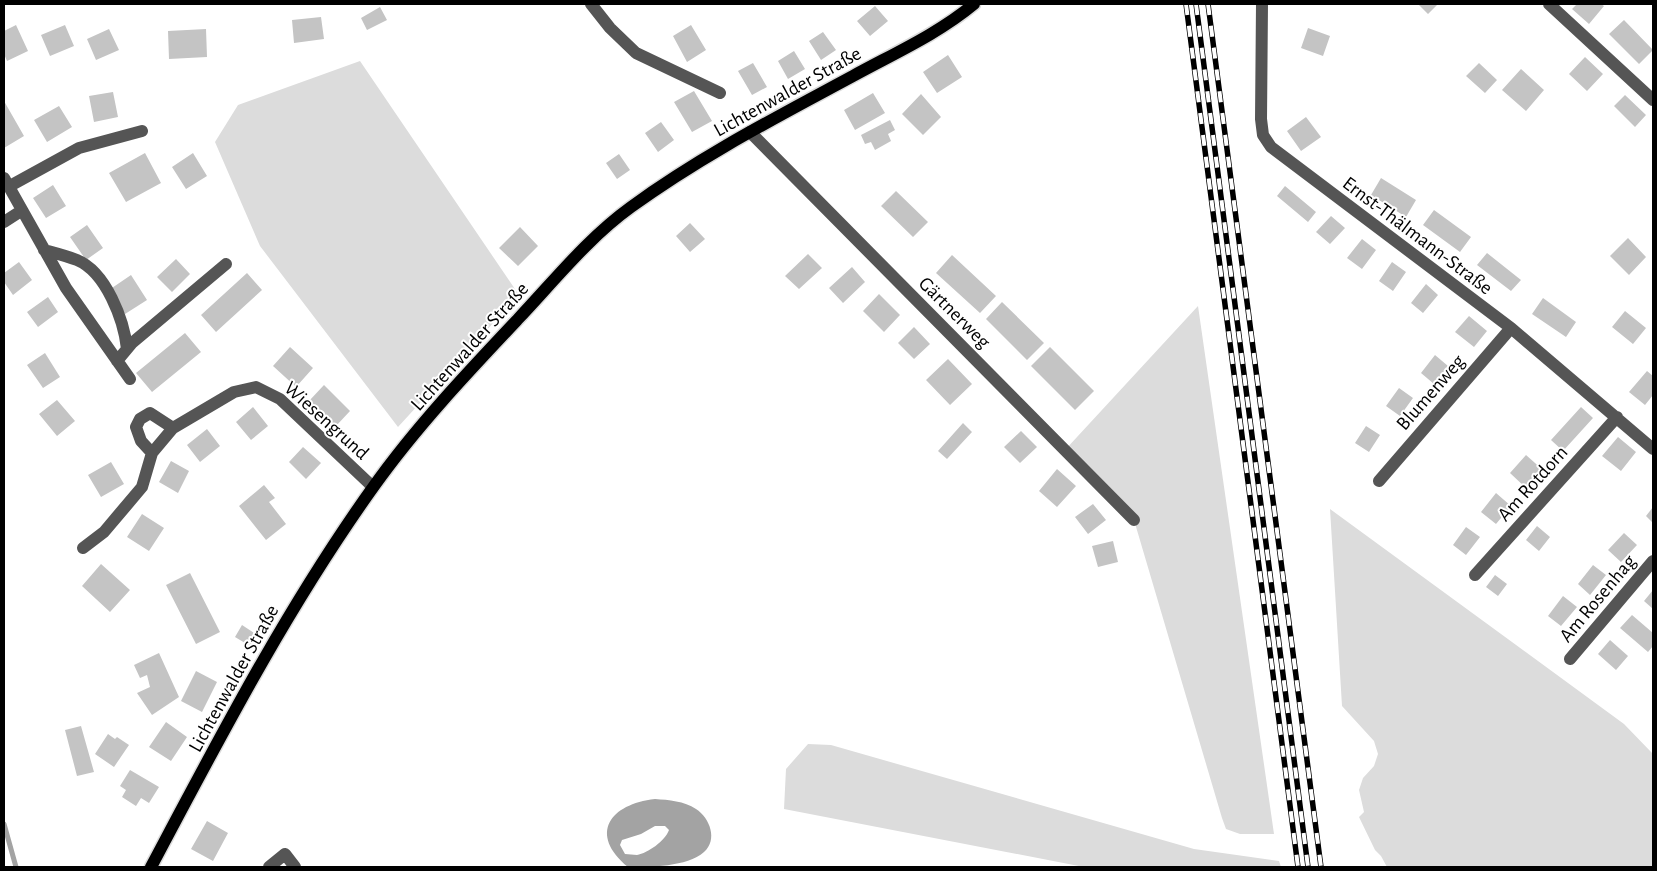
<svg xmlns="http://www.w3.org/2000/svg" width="1657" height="871" viewBox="0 0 1657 871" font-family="'Alegreya Sans',sans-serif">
<rect width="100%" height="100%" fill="#fff"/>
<path fill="#dcdcdc" d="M 360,61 L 519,295 L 398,427 L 260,246 L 215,142 L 238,105 Z
M 1198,306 L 1274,834 L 1240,834 L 1226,829 L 1222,818 L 1134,520 L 1065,450 Z
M 1330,509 L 1624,724 L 1653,754 L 1653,867 L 1387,867 L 1381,856 L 1375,850 L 1359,817 L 1364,812 L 1359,790 L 1363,778 L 1374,766 L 1378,754 L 1374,741 L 1342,706 Z
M 808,744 L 831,745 L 1194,849 L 1279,861 L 1281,867 L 1084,867 L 784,809 L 786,769 Z"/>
<path fill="#a3a3a3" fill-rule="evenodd" d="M 655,799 C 669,800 684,801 696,809 C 710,818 718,840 704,852 C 687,867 650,867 628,867 C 588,834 610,804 655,799 ZM 655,826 L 665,826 L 669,830 C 665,841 648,853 637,855 C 633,855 629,854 625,854 L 620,845 L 622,840 L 641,834 Z"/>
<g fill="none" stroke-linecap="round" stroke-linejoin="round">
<path stroke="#a3a3a3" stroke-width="5" d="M 4,824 L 16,867"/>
</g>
<path fill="#c4c4c4" d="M 1418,4 L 1438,4 L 1428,14 Z
M 1577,4 L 1601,4 L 1604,6 L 1589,24 L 1572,9 Z
M 875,6 L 888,21 L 870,36 L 857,21 Z
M 380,7 L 387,20 L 367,30 L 361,18 Z
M 321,17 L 324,39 L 294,43 L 292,20 Z
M 1624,20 L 1653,50 L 1639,64 L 1609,34 Z
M 16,25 L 28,51 L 7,61 L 4,54 L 4,31 Z
M 65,25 L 74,46 L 50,56 L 41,35 Z
M 691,25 L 706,50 L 687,62 L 673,36 Z
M 1308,28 L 1330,36 L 1323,56 L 1301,48 Z
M 109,29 L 119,50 L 96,60 L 87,39 Z
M 206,29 L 207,57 L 169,59 L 168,31 Z
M 823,32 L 836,50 L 821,60 L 809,41 Z
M 794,51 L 805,69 L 788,79 L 778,61 Z
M 948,55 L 962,77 L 937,93 L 923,72 Z
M 1585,57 L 1603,74 L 1587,91 L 1569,74 Z
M 753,63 L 767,87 L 752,95 L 738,71 Z
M 1479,63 L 1497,80 L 1485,93 L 1466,76 Z
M 1521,69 L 1544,90 L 1526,111 L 1502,90 Z
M 694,91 L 712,121 L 692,132 L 674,102 Z
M 113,92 L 118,117 L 94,122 L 89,96 Z
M 873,93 L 885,113 L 855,130 L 844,110 Z
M 921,94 L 941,117 L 923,135 L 902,114 Z
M 1625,95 L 1646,115 L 1635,127 L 1614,106 Z
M 4,101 L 24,136 L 4,148 Z
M 59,106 L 72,127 L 47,142 L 34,120 Z
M 1306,117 L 1321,137 L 1301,151 L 1287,131 Z
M 890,120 L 895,130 L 888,134 L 891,141 L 875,150 L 871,142 L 865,144 L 861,135 Z
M 661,122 L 674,140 L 658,152 L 645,133 Z
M 145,153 L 161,183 L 126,202 L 109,173 Z
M 193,153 L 207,176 L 186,189 L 172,167 Z
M 619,154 L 630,170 L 617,179 L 606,163 Z
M 1381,178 L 1416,200 L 1406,217 L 1371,195 Z
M 53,185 L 66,206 L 46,218 L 33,198 Z
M 1285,186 L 1316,212 L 1308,222 L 1277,196 Z
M 896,191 L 928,222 L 913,237 L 881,206 Z
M 1434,210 L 1471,237 L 1460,252 L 1423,225 Z
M 1331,216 L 1345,228 L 1330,244 L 1316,232 Z
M 690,223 L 705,239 L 690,252 L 676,236 Z
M 87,225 L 103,248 L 86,260 L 70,237 Z
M 520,227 L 538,246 L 518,266 L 499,248 Z
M 1628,238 L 1646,257 L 1629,275 L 1610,256 Z
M 1362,239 L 1376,250 L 1362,269 L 1347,258 Z
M 1487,253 L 1521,280 L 1511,291 L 1477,265 Z
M 808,254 L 822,268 L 799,289 L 785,276 Z
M 952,255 L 996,296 L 980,313 L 936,273 Z
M 176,259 L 190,274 L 172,292 L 157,277 Z
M 19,262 L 32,280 L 13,295 L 4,282 L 4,273 Z
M 1392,262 L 1406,272 L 1393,291 L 1379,281 Z
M 852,267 L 865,282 L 843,303 L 829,288 Z
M 247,273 L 262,290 L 216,332 L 201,315 Z
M 131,275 L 147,300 L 125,314 L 109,290 Z
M 1426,284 L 1438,295 L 1423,313 L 1411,303 Z
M 879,294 L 900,315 L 884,332 L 863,311 Z
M 48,297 L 58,312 L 38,327 L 27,312 Z
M 1543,298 L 1576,322 L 1566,337 L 1532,314 Z
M 1002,302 L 1044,343 L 1027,360 L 986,319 Z
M 1625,311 L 1646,328 L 1633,344 L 1612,327 Z
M 1469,316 L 1487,331 L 1474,347 L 1455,332 Z
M 914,327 L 930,344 L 914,359 L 898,343 Z
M 185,333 L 201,352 L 152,392 L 136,373 Z
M 290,347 L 313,368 L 296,387 L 273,366 Z
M 1050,347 L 1094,391 L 1075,410 L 1031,366 Z
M 45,353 L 60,377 L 43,388 L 27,365 Z
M 1435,355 L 1448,366 L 1434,384 L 1421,373 Z
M 948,359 L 972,384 L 950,405 L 926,380 Z
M 1647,371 L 1653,376 L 1653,395 L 1645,405 L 1629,392 Z
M 324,385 L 350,411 L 336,426 L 309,401 Z
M 1399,388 L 1413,398 L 1400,416 L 1386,406 Z
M 57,400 L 75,421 L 57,436 L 39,414 Z
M 253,407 L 268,426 L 251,440 L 236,422 Z
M 1581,407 L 1593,418 L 1563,451 L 1551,440 Z
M 963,423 L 972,432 L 947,459 L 938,451 Z
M 1366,426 L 1380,435 L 1369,452 L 1355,443 Z
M 207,429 L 220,446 L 200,462 L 187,445 Z
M 1021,431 L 1037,447 L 1020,463 L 1004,447 Z
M 1618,437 L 1636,452 L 1621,471 L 1602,456 Z
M 303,447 L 321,463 L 306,479 L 289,462 Z
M 1526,455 L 1544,471 L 1527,489 L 1510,473 Z
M 171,461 L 189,471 L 178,493 L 159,482 Z
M 111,462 L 124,484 L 101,497 L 88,475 Z
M 1057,469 L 1076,486 L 1057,507 L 1039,491 Z
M 264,485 L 275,498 L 269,502 L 286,524 L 266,540 L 239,506 Z
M 1496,493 L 1511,506 L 1496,524 L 1481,512 Z
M 1093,504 L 1106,520 L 1088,534 L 1075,517 Z
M 1653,507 L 1653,523 L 1646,516 Z
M 142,514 L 164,528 L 149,551 L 127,537 Z
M 1537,526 L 1550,537 L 1539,551 L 1526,540 Z
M 1466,527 L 1480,537 L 1466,555 L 1453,545 Z
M 1624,533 L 1637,545 L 1621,562 L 1608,550 Z
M 1113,541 L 1118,562 L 1098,567 L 1092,546 Z
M 101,564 L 130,590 L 110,612 L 82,586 Z
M 1593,565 L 1606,575 L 1590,595 L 1578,584 Z
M 190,573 L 220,632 L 196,644 L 166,585 Z
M 1495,575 L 1507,584 L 1498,596 L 1486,587 Z
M 1653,590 L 1653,609 L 1644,601 Z
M 1563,596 L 1577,607 L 1561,626 L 1548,616 Z
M 1632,615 L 1653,633 L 1653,646 L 1648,652 L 1620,628 Z
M 242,625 L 257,635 L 250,646 L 235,637 Z
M 1610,640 L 1628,656 L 1616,670 L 1598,654 Z
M 159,653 L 179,697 L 152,715 L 137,693 L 150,687 L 147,675 L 140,678 L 134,665 Z
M 196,671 L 217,682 L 202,712 L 181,701 Z
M 166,722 L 187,737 L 171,761 L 149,747 Z
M 81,726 L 94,772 L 77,776 L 65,730 Z
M 108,734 L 115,739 L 117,737 L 129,745 L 114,767 L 95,754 Z
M 130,770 L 159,787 L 149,803 L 141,798 L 136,806 L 122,797 L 126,790 L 120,786 Z
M 207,821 L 228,833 L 213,861 L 191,849 Z"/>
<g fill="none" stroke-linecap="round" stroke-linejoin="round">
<defs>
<path id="major" d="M 151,867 C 220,737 288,606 374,486 C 416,427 468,372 518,319 C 554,281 588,238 631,207 C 701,156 777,117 853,76 C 893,54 938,34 974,4"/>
</defs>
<use href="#major" stroke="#dbdbdb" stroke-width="15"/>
<path stroke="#555" stroke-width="12" d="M 591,4 L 610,28 L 636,53 L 720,93
M 1262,4 L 1261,119 L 1263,135 L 1271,147 L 1511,328 L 1653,449
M 1549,4 L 1653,100
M 750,132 L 1134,520
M 4,178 L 66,288 L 130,379
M 8,187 L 79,148 L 142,131
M 4,222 L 21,211
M 44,250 C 55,253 67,256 77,260 C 106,272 124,320 127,349
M 117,361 L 132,343 L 226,264
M 152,453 L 141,441 L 136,427 L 140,419 L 150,413 L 173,428 L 234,392 L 256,387 L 280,399 L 373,487
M 1379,481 L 1511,328
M 83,548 L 104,532 L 142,487 L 152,453 L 173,428
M 1475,575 L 1617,417
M 1570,659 L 1653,561
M 269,867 L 285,854 L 295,867"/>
<use href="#major" stroke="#000" stroke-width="12"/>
<defs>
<path id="rail" d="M 1186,4 L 1298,867
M 1196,4 L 1308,867
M 1208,4 L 1321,867"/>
</defs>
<use href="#rail" stroke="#000" stroke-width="5.5"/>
<use href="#rail" stroke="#fff" stroke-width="4" stroke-dasharray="11" stroke-linecap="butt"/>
</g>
<g text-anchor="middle" stroke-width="4" stroke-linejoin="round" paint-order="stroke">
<g font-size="20" fill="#000" stroke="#fff">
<text transform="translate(787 91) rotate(-29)" y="7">Lichtenwalder Straße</text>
<text transform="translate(1418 235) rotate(37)" y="7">Ernst-Thälmann-Straße</text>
<text transform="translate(955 312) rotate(45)" y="7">Gärtnerweg</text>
<text transform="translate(469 346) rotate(-48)" y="7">Lichtenwalder Straße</text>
<text transform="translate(1430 392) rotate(-49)" y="7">Blumenweg</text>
<text transform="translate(327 420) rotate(42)" y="7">Wiesengrund</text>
<text transform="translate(1532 483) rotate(-48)" y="7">Am Rotdorn</text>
<text transform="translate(1597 598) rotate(-50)" y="7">Am Rosenhag</text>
<text transform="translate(233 678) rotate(-61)" y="7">Lichtenwalder Straße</text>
</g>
</g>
<rect width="1657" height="871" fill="none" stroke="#000000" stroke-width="10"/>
</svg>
